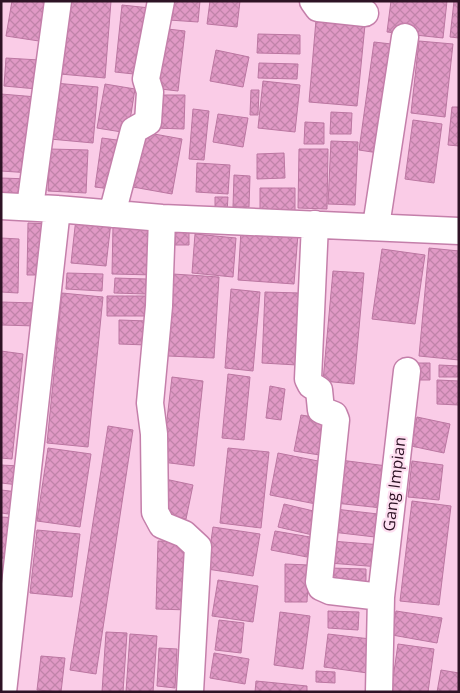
<svg xmlns="http://www.w3.org/2000/svg" width="460" height="693" viewBox="0 0 460 693" font-family="'Open Sans',sans-serif">
<defs>
<pattern id="building-cross-hatch" width="8" height="8" patternUnits="userSpaceOnUse" patternTransform="scale(1.25)"><rect width="8" height="8" fill="#e099c5"/><path d="M0 0l8 8M0 8l8-8" fill="none" stroke="#c083a9"/></pattern>
</defs>
<rect width="100%" height="100%" fill="#facce7"/>
<path fill="url(#building-cross-hatch)" stroke="#bb76a1" d="M 12,1 L 45,1 L 39,41 L 6,36 Z
M 65,1 L 111,1 L 105,78 L 60,74 Z
M 170,1 L 200,1 L 198,22 L 169,20 Z
M 210,1 L 240,1 L 237,27 L 207,24 Z
M 391,1 L 447,1 L 443,38 L 387,32 Z
M 454,1 L 459,1 L 459,38 L 450,37 Z
M 122,5 L 150,8 L 143,75 L 115,72 Z
M 316,20 L 365,25 L 357,106 L 309,102 Z
M 159,28 L 185,31 L 178,91 L 152,88 Z
M 258,34 L 300,35 L 300,54 L 257,53 Z
M 419,41 L 453,44 L 445,117 L 411,113 Z
M 374,42 L 400,45 L 385,154 L 359,150 Z
M 216,50 L 249,57 L 243,87 L 210,81 Z
M 6,58 L 39,60 L 37,89 L 4,86 Z
M 259,63 L 298,64 L 297,79 L 258,78 Z
M 263,81 L 300,85 L 295,132 L 258,128 Z
M 55,83 L 98,87 L 93,143 L 50,139 Z
M 105,84 L 135,89 L 128,133 L 97,128 Z
M 251,90 L 259,90 L 258,115 L 250,115 Z
M 1,94 L 37,97 L 31,173 L 1,171 Z
M 156,95 L 185,95 L 184,129 L 155,128 Z
M 452,107 L 459,107 L 459,146 L 448,145 Z
M 193,109 L 209,111 L 204,160 L 189,159 Z
M 331,112 L 352,113 L 351,134 L 330,134 Z
M 218,114 L 248,118 L 243,147 L 213,142 Z
M 413,120 L 442,124 L 434,183 L 405,179 Z
M 305,122 L 324,123 L 324,144 L 304,144 Z
M 143,132 L 182,139 L 172,194 L 133,187 Z
M 102,138 L 124,141 L 118,190 L 95,187 Z
M 331,141 L 358,142 L 355,205 L 328,204 Z
M 50,149 L 88,150 L 86,193 L 48,191 Z
M 299,149 L 328,149 L 327,209 L 298,208 Z
M 284,153 L 285,178 L 257,179 L 257,154 Z
M 197,163 L 230,165 L 228,194 L 196,192 Z
M 234,175 L 250,176 L 249,207 L 233,207 Z
M 1,178 L 30,179 L 29,203 L 1,202 Z
M 260,188 L 295,188 L 295,212 L 260,212 Z
M 215,197 L 228,197 L 227,212 L 215,212 Z
M 76,218 L 111,222 L 106,266 L 71,263 Z
M 28,223 L 50,224 L 49,275 L 27,275 Z
M 113,226 L 156,227 L 155,275 L 112,274 Z
M 175,227 L 189,228 L 189,245 L 175,245 Z
M 241,231 L 298,234 L 294,284 L 238,280 Z
M 195,234 L 236,238 L 233,277 L 192,273 Z
M 1,238 L 19,239 L 18,293 L 1,292 Z
M 429,248 L 459,251 L 459,360 L 419,356 Z
M 382,249 L 425,255 L 415,324 L 372,319 Z
M 333,271 L 364,273 L 354,384 L 323,381 Z
M 67,273 L 103,274 L 102,291 L 66,289 Z
M 173,274 L 219,277 L 214,358 L 168,356 Z
M 115,278 L 146,279 L 146,294 L 114,293 Z
M 231,289 L 260,292 L 253,371 L 225,368 Z
M 265,292 L 300,293 L 297,365 L 262,363 Z
M 62,293 L 103,297 L 88,447 L 47,443 Z
M 107,296 L 153,296 L 153,316 L 107,316 Z
M 1,302 L 36,303 L 36,326 L 1,325 Z
M 119,320 L 148,321 L 147,345 L 119,344 Z
M 1,351 L 23,354 L 12,459 L 1,458 Z
M 418,363 L 430,363 L 430,380 L 417,380 Z
M 439,365 L 459,366 L 458,377 L 439,377 Z
M 228,374 L 250,377 L 244,440 L 222,438 Z
M 172,377 L 203,381 L 194,466 L 162,462 Z
M 437,380 L 459,381 L 459,405 L 437,404 Z
M 270,386 L 285,389 L 281,420 L 266,418 Z
M 301,415 L 332,420 L 326,456 L 294,451 Z
M 417,417 L 450,424 L 444,453 L 411,446 Z
M 108,426 L 133,430 L 96,674 L 70,670 Z
M 48,448 L 91,454 L 80,527 L 37,521 Z
M 228,448 L 269,452 L 261,528 L 220,523 Z
M 278,453 L 328,463 L 321,505 L 270,495 Z
M 340,460 L 387,466 L 382,508 L 335,503 Z
M 412,461 L 443,465 L 439,500 L 408,497 Z
M 1,465 L 20,466 L 19,485 L 1,483 Z
M 165,479 L 193,485 L 186,519 L 158,513 Z
M 1,490 L 18,492 L 16,515 L 1,513 Z
M 412,501 L 451,506 L 439,605 L 400,601 Z
M 284,504 L 322,513 L 317,536 L 278,527 Z
M 335,509 L 378,514 L 375,537 L 332,532 Z
M 1,517 L 19,518 L 17,559 L 1,558 Z
M 213,527 L 260,534 L 253,576 L 207,569 Z
M 37,530 L 80,534 L 72,597 L 30,593 Z
M 275,531 L 310,537 L 307,557 L 271,550 Z
M 158,541 L 191,542 L 189,610 L 156,609 Z
M 331,541 L 382,545 L 380,567 L 329,563 Z
M 285,564 L 309,565 L 307,602 L 285,602 Z
M 330,568 L 366,569 L 366,588 L 330,587 Z
M 218,580 L 258,586 L 253,622 L 212,616 Z
M 328,611 L 359,612 L 358,630 L 328,628 Z
M 396,611 L 442,618 L 437,643 L 392,635 Z
M 280,612 L 310,616 L 303,669 L 274,665 Z
M 219,620 L 244,623 L 241,653 L 215,650 Z
M 106,632 L 127,633 L 123,692 L 102,692 Z
M 130,634 L 157,636 L 153,692 L 126,692 Z
M 328,634 L 379,640 L 375,674 L 324,667 Z
M 398,644 L 434,649 L 428,692 L 391,692 Z
M 159,648 L 177,649 L 175,688 L 157,686 Z
M 214,653 L 249,659 L 245,684 L 210,678 Z
M 41,656 L 65,658 L 61,692 L 37,690 Z
M 441,670 L 459,673 L 459,692 L 437,692 Z
M 316,671 L 335,672 L 335,683 L 316,682 Z
M 256,681 L 307,686 L 307,692 L 255,692 Z"/>
<g fill="none" stroke-linecap="round" stroke-linejoin="round">
<defs>
<path id="street" d="M 313,1 L 318,8 L 365,13
M 1,206 L 57,209 L 162,218 L 459,231
M 30,207 L 58,1
M 112,214 L 134,130 L 148,122 L 150,92 L 146,79 L 161,1
M 162,218 L 159,306 L 150,403 L 154,434 L 155,512 L 162,525 L 184,534 L 198,547 L 190,692
M 315,224 L 308,379 L 311,385 L 319,390 L 321,410 L 334,415 L 336,420 L 319,582 L 321,587 L 330,591 L 381,597 L 379,692
M 376,226 L 405,37
M 381,597 L 407,371
M 3,692 L 57,209"/>
</defs>
<use href="#street" stroke="#c47faa" stroke-width="29"/>
<use href="#street" stroke="#fff" stroke-width="26"/>
</g>
<g text-anchor="middle" stroke-width="4.5" stroke-linejoin="round" paint-order="stroke">
<g font-size="16" fill="#2e1325" stroke="#fedff1">
<text transform="translate(394 484) rotate(-83)" y="6">Gang Impian</text>
</g>
</g>
<rect width="460" height="693" fill="none" stroke="#2e1325" stroke-width="5"/>
</svg>
